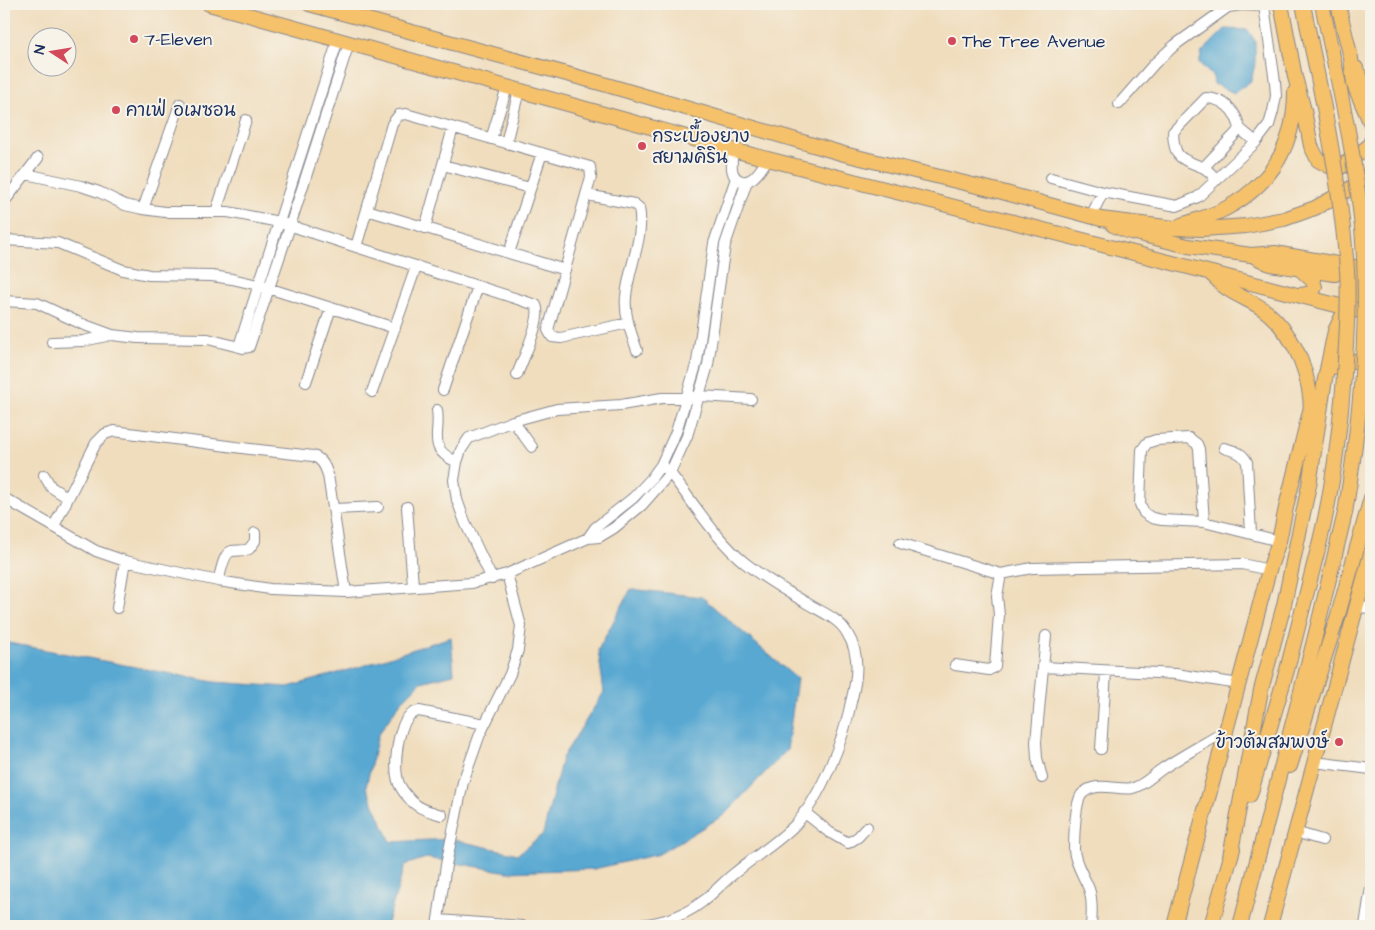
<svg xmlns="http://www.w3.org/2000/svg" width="1375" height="930" viewBox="0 0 1375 930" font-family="'Architects Daughter','Playpen Sans Thai',sans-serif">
<rect width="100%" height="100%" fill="#f7f3e8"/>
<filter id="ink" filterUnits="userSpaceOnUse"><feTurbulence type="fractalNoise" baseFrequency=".02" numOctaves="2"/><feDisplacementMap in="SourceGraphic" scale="10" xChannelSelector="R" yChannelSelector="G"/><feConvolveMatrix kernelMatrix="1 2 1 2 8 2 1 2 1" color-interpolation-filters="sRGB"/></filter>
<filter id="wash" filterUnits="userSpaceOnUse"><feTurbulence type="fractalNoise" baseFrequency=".0096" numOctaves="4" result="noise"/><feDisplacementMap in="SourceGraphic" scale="20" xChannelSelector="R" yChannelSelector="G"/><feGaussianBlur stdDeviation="1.12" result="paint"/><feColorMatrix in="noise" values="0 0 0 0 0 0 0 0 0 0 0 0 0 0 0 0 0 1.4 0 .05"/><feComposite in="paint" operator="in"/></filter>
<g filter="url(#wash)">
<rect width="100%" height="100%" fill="#f0ddbd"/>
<path fill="#58a8d2" stroke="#3a6c98" d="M 1225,29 L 1248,30 L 1255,41 L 1255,64 L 1251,81 L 1234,93 L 1214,84 L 1213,77 L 1199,63 L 1202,52 Z
M 631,589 L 702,597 L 797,679 L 787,750 L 724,815 L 659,854 L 594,869 L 508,872 L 426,858 L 405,865 L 386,926 L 4,926 L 4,642 L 214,682 L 288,687 L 356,668 L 451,637 L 454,674 L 421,682 L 400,703 L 378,735 L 366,787 L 391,842 L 450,839 L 518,854 L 543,834 L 562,758 L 604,692 L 598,650 Z"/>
</g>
<g filter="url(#ink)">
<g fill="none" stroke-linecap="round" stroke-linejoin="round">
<defs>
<path id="minor" d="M 1119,104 L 1155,63 L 1175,45 L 1228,7 L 1241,5 L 1264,6 L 1270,4
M 1240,129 L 1256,142
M 491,139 L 507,87
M 506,143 L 519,90
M 733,150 C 732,160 728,178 742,181 C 746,182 749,181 753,178 C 759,173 763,166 768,159
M 443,165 L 530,188
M 1204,167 L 1240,129 C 1236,111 1225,99 1206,98 L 1173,132 C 1174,159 1180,158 1202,167 C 1208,169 1213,176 1217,180
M 26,174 L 81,186 L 99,192 L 125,205 L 143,209 L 165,212 L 228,212 L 279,222 L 536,305 C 543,318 522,361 517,375
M 1051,178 L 1103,192
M 587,195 L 634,204 L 639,208 C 645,237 628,268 626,297 C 624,315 631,333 637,350
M 4,202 L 38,158
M 143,209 L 180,104
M 367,210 L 565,270
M 216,212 L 246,120
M 1091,216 L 1103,192 L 1177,206 L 1198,197 L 1256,142 L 1269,125 L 1273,111 L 1276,96 L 1275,82 L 1264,6
M 425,228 L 453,128
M 4,240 L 58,243 L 123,270 L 149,275 L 212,276 L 232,279 L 258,285 L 395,328
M 356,247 L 392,124 L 399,115 L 406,114 L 590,167 L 591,177 L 548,330 L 552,337 L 561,338 L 628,323
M 509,253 L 542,153
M 4,301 L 37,303 L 82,324 L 112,335 L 138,338 L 208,339 L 243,348 L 249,347 L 290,226 L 349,43
M 52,342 L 83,341 L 111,335
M 239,346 L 338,40
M 306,382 L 331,308
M 443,390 L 478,286
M 372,392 L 416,267
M 437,410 C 441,435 426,448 457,462
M 513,421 L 532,447
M 1224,448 C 1234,451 1242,452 1247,462 L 1251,533
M 44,475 L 51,487 L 68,498
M 4,498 L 96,551 L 125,561 L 218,581 L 270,589 L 346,592 L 472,583 L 507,574 L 588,538 L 599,537 L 614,528 L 642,505 L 670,473 L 687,436 L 708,365 L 725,245 L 747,181
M 407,507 L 413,586
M 335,509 L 378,507
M 1204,522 L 1199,449 L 1197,444 L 1189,438 L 1156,440 L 1147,443 L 1142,450 L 1140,504 L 1144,513 L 1152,518 L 1162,520 L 1204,522 L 1279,541
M 54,526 L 96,443 L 105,434 L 114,431 L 250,449 L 313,456 C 322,459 325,466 328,475 L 346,592
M 588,538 L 595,528 L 633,498 L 650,480 L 661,465 L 676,432 L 697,362 L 714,243 L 736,178
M 900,543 L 1001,574 L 1032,568 L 1242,564 L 1269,570
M 492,579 L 465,522 L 457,500 L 454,480 L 457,462 L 461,450 L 469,438 L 513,421 L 557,409 L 621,405 L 662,398 L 687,398 L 700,396 L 751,399
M 218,581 C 221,573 223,553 232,551 C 238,550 244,551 249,549 L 255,541 L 255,533
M 1357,607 L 1371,608
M 117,608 L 125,561
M 955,665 L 989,670 L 995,666 L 999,615 L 997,596 L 1001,574
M 1043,667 L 1176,674 L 1239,684
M 1101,749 L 1106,672
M 1314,762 L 1371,769
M 1042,778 L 1037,758 L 1036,742 L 1046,636
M 804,812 L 829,832 L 848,843 L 858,837 L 867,827
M 442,815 C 429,811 417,809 408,797 C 405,794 401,788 399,784 C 393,768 397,729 409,716 C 411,713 416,712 419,711 L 485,724
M 1295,832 L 1322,840
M 438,920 L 522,926
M 437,926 L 446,865 L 463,782 L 480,734 L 510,674 L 518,650 L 521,626 L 507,574
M 620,926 C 649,926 679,920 702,902 C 714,893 724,881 736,872 C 755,856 777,843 795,825 C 821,797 844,739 851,702 C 857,679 861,655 847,633 C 839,618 819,611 805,602 C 784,590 764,578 745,563 C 716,540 693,502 670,473 L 661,465
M 1091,926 C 1092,914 1093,900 1089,889 C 1084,876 1075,864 1074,850 C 1074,838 1075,802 1082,794 C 1096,780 1117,791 1133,788 C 1144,785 1153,775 1162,769 C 1183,755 1206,743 1227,730
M 1365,926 L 1371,887"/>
<path id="major" d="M 209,4 L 733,150 L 1371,314
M 309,4 L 600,83 L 844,154 L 1002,192 L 1101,219 L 1174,228 L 1202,229 L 1246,226 L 1284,219 L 1315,208 L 1351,188 L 1371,173
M 1281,4 L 1295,77 L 1304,110 L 1311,146 L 1318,160 L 1329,166 L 1341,167 L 1369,146 L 1371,141
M 1303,4 L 1307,24
M 1338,4 L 1351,58 L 1354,85 L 1371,124
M 1356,68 L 1362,81 L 1371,90
M 1113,225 L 1127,231 L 1188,246 L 1251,255 L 1275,253 L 1354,267 L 1364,271 L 1371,276
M 1181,225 C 1196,220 1212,216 1225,209 C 1272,184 1295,144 1295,92
M 1252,255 L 1270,264 L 1335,274
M 1299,268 L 1313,281 L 1315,287 C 1312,294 1308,294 1300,295
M 1211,274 C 1216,278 1220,283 1225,287 C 1238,297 1256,302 1268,313 C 1297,338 1312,379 1311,417
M 1336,367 C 1345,357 1361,361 1371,367
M 1290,766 L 1338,615 L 1371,498
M 1250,795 L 1287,670 L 1319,545
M 1230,857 L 1261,690 L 1284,605 L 1309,485 L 1325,379 L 1335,331 L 1371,255
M 1174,926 L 1269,570 L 1279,541 L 1287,503 L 1311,407
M 1211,926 L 1233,849
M 1240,926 L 1313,645 L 1345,513
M 1270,926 L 1371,553"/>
</defs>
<use href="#minor" stroke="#86868e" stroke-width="12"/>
<use href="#major" stroke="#86868e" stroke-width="16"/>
<use href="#minor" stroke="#fff" stroke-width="10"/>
<use href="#major" stroke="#f5c16b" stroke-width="14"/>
<defs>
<path id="major-bridge" d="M 1322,4 C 1339,87 1360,172 1364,257 C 1368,344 1359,429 1345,513
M 1307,24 C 1324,105 1341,187 1347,270 C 1349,301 1347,331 1345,361 C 1341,423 1334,485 1319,545"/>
</defs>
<use href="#major-bridge" stroke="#86868e" stroke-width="16" stroke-linecap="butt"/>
<use href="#major-bridge" stroke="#f5c16b" stroke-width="14"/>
</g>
</g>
<g fill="#d1495b" stroke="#f7f3e8" stroke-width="2">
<circle cx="134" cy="39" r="5"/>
<circle cx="952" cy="41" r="5"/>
<circle cx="116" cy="110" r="5"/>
<circle cx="642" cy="146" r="5"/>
<circle cx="1339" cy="742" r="5"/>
</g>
<g text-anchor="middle" stroke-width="4" stroke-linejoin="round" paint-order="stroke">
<g font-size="18" fill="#1b2f5e" stroke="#f7f3e8" text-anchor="start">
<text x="144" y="45">7-Eleven</text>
<text x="962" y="47">The Tree Avenue</text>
<text x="126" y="116">คาเฟ่ อเมซอน</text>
<text x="652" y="142">กระเบื้องยาง<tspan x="652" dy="21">สยามคิริน</tspan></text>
<text x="1329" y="748" text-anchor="end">ข้าวต้มสมพงษ์</text>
</g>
</g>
<rect width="1375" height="930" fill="none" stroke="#f7f3e8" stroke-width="20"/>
<g transform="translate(52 52) rotate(282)"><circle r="24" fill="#f7f3e8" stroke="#9fa5b1"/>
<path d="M0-4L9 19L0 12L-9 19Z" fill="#d1495b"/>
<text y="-8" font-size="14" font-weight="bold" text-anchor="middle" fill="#1b2f5e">N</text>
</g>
</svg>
